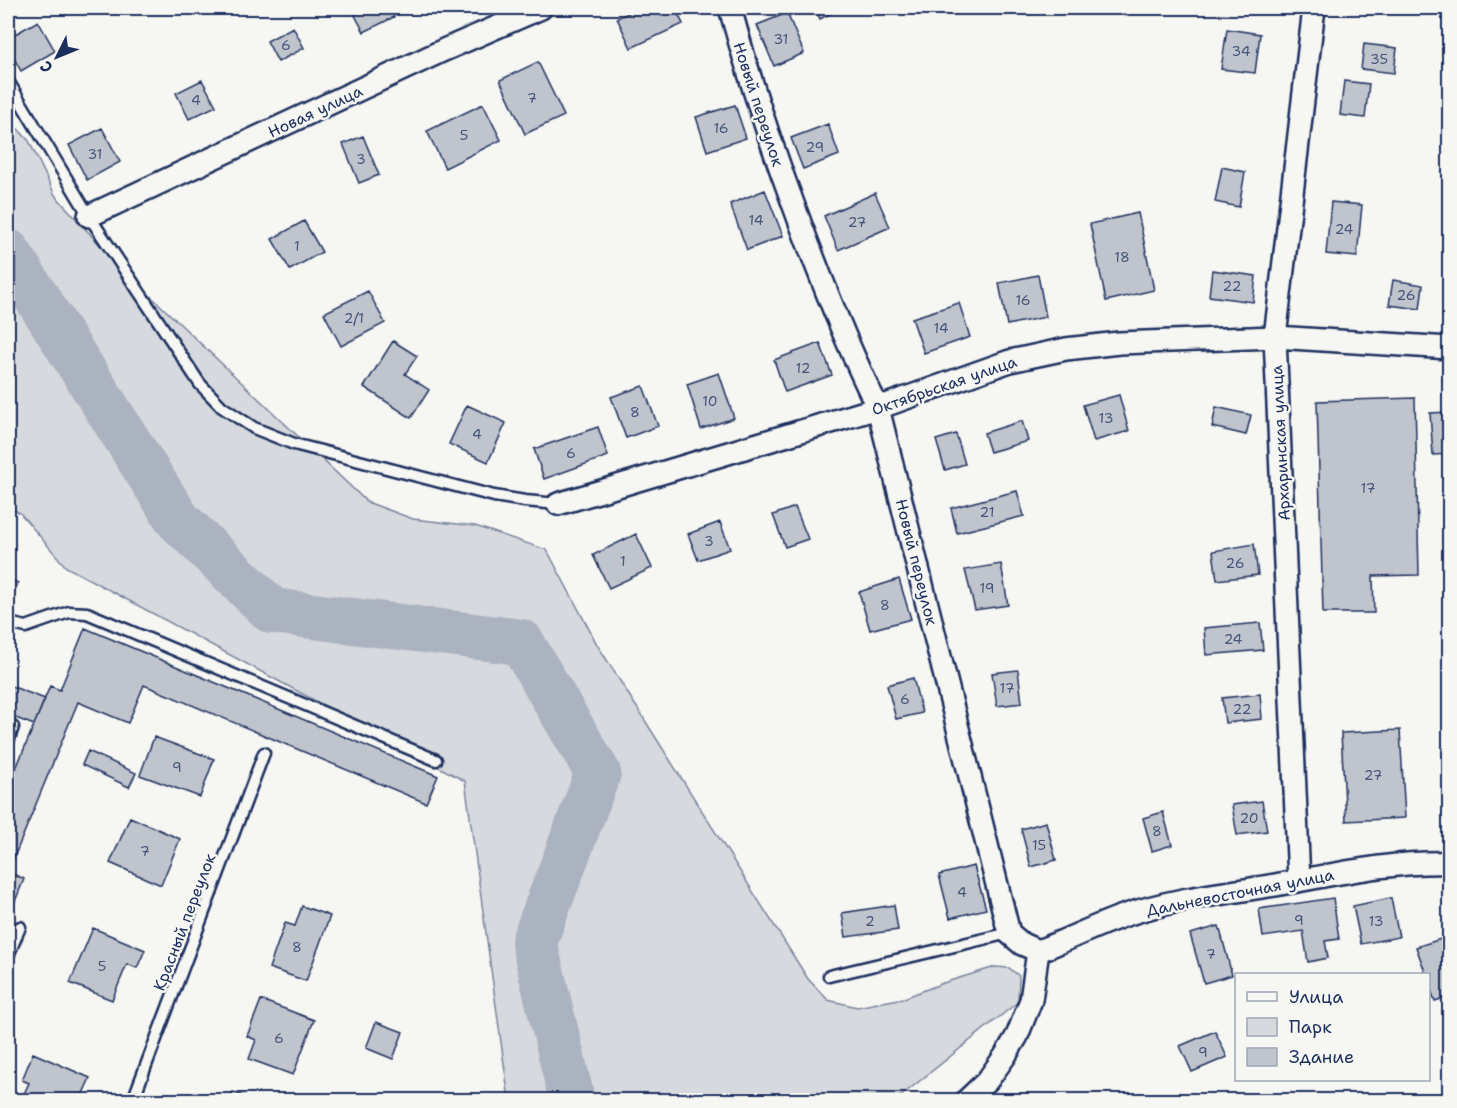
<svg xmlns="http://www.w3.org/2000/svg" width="1457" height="1108" viewBox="0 0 1457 1108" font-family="'Shantell Sans',sans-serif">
<rect width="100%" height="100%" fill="#f6f6f2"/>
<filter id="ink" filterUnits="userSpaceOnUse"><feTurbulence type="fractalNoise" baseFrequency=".0167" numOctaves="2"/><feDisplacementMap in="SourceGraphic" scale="12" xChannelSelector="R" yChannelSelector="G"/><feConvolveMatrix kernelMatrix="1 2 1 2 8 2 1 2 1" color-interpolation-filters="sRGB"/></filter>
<g filter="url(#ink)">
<path fill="#d6d9dd" stroke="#78849e" stroke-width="1.5" d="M 8,118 L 29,141 L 55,195 L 116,263 L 367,502 L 413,519 L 475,526 L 547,550 L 598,646 L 808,979 L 828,1000 L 857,1007 L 904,998 L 943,983 L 995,967 L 1009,968 L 1019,976 L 1018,1002 L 896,1100 L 509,1100 L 465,781 L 66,567 L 20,513 L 8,506 Z"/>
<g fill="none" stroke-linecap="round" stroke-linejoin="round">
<path stroke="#abb2c0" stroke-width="46" d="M 8,252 L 178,520 L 272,611 L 521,642 L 598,773 L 534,942 L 572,1100"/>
</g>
<path fill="#c0c4cd" stroke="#1b2f5e" stroke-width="1.5" d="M 351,8 L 389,8 L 394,17 L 364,32 Z
M 639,8 L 675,8 L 683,24 L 631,48 L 617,18 Z
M 815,8 L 842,8 L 820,19 Z
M 787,13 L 804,53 L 774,66 L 757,25 Z
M 38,21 L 55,51 L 21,71 L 8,47 L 8,38 Z
M 293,27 L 304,48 L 278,62 L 267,41 Z
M 1227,29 L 1260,34 L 1255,73 L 1221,69 Z
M 1364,44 L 1397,48 L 1394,73 L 1361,69 Z
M 538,62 L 564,116 L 525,134 L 500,80 Z
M 202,80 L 216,106 L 189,119 L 176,93 Z
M 1344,81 L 1369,84 L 1365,118 L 1340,115 Z
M 483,104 L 501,140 L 445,168 L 427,131 Z
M 735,105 L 746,138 L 707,151 L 696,117 Z
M 828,124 L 839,155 L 803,169 L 791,138 Z
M 102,128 L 120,162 L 87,180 L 69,145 Z
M 363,136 L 379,175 L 359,183 L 343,144 Z
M 1222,167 L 1245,172 L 1239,207 L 1215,202 Z
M 765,190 L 783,236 L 747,250 L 730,204 Z
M 875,193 L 890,227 L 838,250 L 824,216 Z
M 1331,202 L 1362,205 L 1357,257 L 1326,254 Z
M 1138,213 L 1154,290 L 1106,301 L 1090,224 Z
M 304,221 L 322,252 L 290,270 L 272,239 Z
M 1212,270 L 1256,276 L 1253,302 L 1209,296 Z
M 1038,275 L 1046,317 L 1007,325 L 999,283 Z
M 1393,280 L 1423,285 L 1420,309 L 1389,305 Z
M 368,291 L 385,323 L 341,346 L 324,313 Z
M 959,303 L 970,337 L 924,353 L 912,318 Z
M 393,341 L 417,356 L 405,374 L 429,390 L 411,418 L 364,387 Z
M 820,343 L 832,375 L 785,392 L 774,360 Z
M 719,373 L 734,418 L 701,429 L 687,384 Z
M 643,386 L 658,426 L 626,438 L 611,397 Z
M 1119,395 L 1129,431 L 1094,441 L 1083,405 Z
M 1415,398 L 1419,575 L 1373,576 L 1374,613 L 1323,613 L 1317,401 Z
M 467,405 L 506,423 L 488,462 L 449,444 Z
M 1216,407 L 1251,415 L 1246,435 L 1212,427 Z
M 1450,412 L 1450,454 L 1433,455 L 1430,413 Z
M 1022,421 L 1028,441 L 990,452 L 984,433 Z
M 598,427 L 608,456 L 544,479 L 534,449 Z
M 956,434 L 965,464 L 945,470 L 936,440 Z
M 1017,491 L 1024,516 L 957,533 L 951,508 Z
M 795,507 L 808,539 L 785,547 L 773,515 Z
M 720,522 L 730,549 L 698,560 L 688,534 Z
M 636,534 L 652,568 L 609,588 L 593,555 Z
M 1254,544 L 1258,575 L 1217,580 L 1213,551 Z
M 1001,564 L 1008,605 L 975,610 L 965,570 Z
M 8,579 L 18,583 L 8,606 Z
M 899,579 L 911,619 L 870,630 L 859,592 Z
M 1260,623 L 1263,650 L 1206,655 L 1204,628 Z
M 85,628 L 438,776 L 426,803 L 144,685 L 128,723 L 78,702 L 8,872 L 24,879 L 8,919 L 8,788 L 50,686 L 60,690 Z
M 1018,670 L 1022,703 L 997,706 L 992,673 Z
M 913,678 L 922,713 L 896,719 L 887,685 Z
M 8,685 L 45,699 L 34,725 L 8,715 Z
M 1260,694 L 1262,719 L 1225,723 L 1222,698 Z
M 1400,730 L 1405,818 L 1346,821 L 1341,733 Z
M 154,737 L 214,759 L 200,797 L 140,775 Z
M 88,751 L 136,773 L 129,787 L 82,765 Z
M 1262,801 L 1267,831 L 1237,835 L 1232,805 Z
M 1163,812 L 1172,845 L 1152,851 L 1143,818 Z
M 130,817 L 180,839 L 161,885 L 110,863 Z
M 1046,822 L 1056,860 L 1031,867 L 1021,829 Z
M 974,866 L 986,909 L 950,918 L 939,875 Z
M 1333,898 L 1339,939 L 1325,941 L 1328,958 L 1308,962 L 1303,931 L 1263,937 L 1259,909 Z
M 1391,898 L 1399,937 L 1361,944 L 1353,906 Z
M 894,905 L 898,930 L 846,937 L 842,913 Z
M 302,906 L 330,916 L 306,981 L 269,968 L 285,923 L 295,926 Z
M 1219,926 L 1232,975 L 1204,983 L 1190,934 Z
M 93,928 L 145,950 L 137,968 L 127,964 L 112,1000 L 70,983 Z
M 1450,936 L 1450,996 L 1435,1001 L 1428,982 L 1428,974 L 1426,974 L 1416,947 Z
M 261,1000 L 314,1020 L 293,1075 L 249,1059 L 256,1040 L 247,1036 Z
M 376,1022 L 403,1032 L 393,1059 L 366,1048 Z
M 1215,1031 L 1227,1057 L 1192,1072 L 1180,1046 Z
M 33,1053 L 90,1078 L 80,1100 L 21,1100 L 29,1083 L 22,1080 Z
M 233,1092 L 253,1100 L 229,1100 Z"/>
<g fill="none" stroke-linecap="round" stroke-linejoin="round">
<defs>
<path id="service" d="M 8,81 L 89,216 L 200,384 L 222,407 L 254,428 L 294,444 L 494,496 L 525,501 L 558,504
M 8,623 L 26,627 L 69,612 L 87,613 L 436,760
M 8,742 L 13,727
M 8,956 L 20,927
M 829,976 L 1009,933
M 133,1100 L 264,753"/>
<path id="minor" d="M 730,8 C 749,78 772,148 798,217 C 822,282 847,346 878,408 L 1009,933 L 1022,944 L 1038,951
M 89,216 L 444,50 L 541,8
M 558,504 L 878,408 L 1010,361 L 1066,349 L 1119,343 L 1275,337 L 1450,348
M 1299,881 L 1275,337 L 1314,8
M 1038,951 C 1068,940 1096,925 1126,915 C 1172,899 1221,894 1269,886 C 1328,876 1389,861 1450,863
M 967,1100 L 987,1081 L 1005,1056 L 1017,1036 L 1031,1000 L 1038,951"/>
</defs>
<use href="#service" stroke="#1b2f5e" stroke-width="15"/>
<use href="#minor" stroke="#1b2f5e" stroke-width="26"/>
<use href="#service" stroke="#f6f6f2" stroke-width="10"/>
<use href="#minor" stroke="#f6f6f2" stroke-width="21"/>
</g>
</g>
<g text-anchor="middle" stroke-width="5" stroke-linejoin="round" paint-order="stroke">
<g font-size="14" fill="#44547a">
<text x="781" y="44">31</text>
<text x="286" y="50">6</text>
<text x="1241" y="56">34</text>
<text x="1379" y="64">35</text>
<text x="532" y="103">7</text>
<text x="196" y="105">4</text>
<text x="721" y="133">16</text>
<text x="464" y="140">5</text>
<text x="815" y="152">29</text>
<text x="95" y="159">31</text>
<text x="361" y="164">3</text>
<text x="756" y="225">14</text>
<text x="857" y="227">27</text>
<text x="1344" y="234">24</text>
<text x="297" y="251">1</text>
<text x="1122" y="262">18</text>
<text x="1232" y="291">22</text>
<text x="1406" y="300">26</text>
<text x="1023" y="305">16</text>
<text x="354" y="323">2/1</text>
<text x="941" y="333">14</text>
<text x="803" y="373">12</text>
<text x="710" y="406">10</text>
<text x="635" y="417">8</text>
<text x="1106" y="423">13</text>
<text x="477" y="439">4</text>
<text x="571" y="458">6</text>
<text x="1368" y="493">17</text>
<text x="987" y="517">21</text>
<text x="709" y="546">3</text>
<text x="623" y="566">1</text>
<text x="1235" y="568">26</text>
<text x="987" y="593">19</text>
<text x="885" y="610">8</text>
<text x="1233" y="644">24</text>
<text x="1007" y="693">17</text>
<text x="905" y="704">6</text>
<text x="1242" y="714">22</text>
<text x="177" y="772">9</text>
<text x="1373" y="780">27</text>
<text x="1249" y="823">20</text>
<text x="1157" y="836">8</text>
<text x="1039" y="850">15</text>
<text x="145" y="856">7</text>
<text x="962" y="897">4</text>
<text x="1299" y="925">9</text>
<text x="870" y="926">2</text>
<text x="1376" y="926">13</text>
<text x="297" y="952">8</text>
<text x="1211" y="959">7</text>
<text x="102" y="971">5</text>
<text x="279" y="1043">6</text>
<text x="1203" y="1057">9</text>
</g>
<g font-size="16" fill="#1b2f5e" stroke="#f6f6f2">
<text transform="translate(759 104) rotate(72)" y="6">Новый переулок</text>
<text transform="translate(315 111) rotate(-25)" y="6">Новая улица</text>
<text transform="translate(944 385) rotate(-19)" y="6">Октябрьская улица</text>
<text transform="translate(1280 443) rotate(-93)" y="6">Архаринская улица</text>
<text transform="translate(917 562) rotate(76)" y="6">Новый переулок</text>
<text transform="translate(1240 892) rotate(-11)" y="6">Дальневосточная улица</text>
<text transform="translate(184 922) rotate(-69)" y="6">Красный переулок</text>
</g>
</g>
<rect width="1457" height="1108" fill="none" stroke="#f6f6f2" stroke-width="30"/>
<rect x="15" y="15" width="1427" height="1078" fill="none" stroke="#1b2f5e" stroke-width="2" filter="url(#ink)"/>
<rect x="1235" y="973" width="195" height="108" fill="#f6f6f2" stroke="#9ea6b7" stroke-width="1.5"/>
<rect x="1247" y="992" width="30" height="9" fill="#f6f6f2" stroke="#9ea6b7" stroke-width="1.5"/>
<text x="1289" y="1003" font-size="18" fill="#1b2f5e">Улица</text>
<rect x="1247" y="1018" width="30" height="18" fill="#d6d9dd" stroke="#9ea6b7" stroke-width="1.5"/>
<text x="1289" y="1033" font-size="18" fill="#1b2f5e">Парк</text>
<rect x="1247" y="1048" width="30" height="18" fill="#c0c4cd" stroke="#9ea6b7" stroke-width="1.5"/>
<text x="1289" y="1063" font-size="18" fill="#1b2f5e">Здание</text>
<g transform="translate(57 57) rotate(227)" stroke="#f6f6f2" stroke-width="4.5" paint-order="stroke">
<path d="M0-4.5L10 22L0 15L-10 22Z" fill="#1b2f5e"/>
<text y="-9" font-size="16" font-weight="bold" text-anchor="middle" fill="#1b2f5e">С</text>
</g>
</svg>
